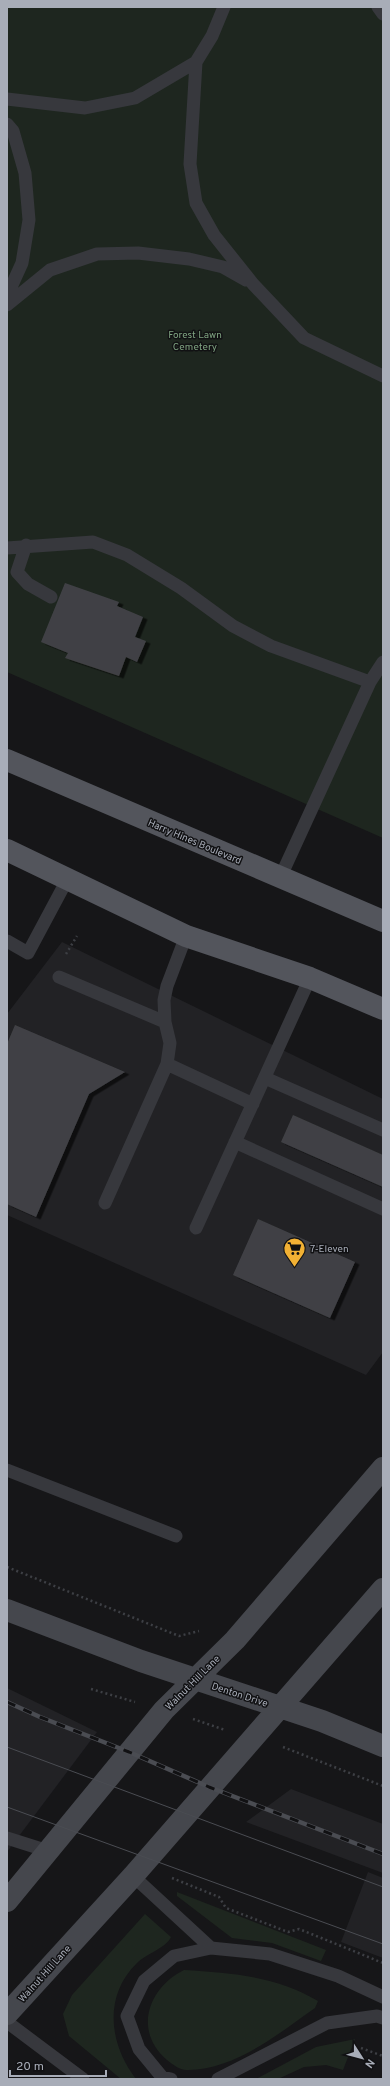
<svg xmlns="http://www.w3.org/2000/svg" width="390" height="2086" viewBox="0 0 390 2086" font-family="Overpass,sans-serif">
<defs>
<filter id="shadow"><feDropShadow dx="4.5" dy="2.5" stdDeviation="0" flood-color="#0009"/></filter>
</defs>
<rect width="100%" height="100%" fill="#161618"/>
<path fill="#222225" d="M 62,942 L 383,1099 L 383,1352 L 366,1375 L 7,1215 L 7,1014 Z
M 7,1688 L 97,1732 L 7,1852 Z
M 291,1789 L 383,1824 L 383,1873 L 246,1822 Z
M 368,1872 L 383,1878 L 383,1958 L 341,1942 Z"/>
<path fill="#1e261f" d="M 7,7 L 383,7 L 383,838 L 7,672 Z
M 177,1892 L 326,1950 L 321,1961 L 272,1943 L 232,1938 L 177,1896 Z
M 145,1914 L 171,1937 C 165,1949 147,1953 137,1963 C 103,1996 109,2044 136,2079 L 121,2079 L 69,2036 L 63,2014 L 72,1995 Z
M 184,1970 C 232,1973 276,1976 318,2001 L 315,2008 C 278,2034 236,2069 188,2070 C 181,2071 172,2064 167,2060 C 133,2031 148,1988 184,1970 Z
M 355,2039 L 343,2070 L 326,2065 L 304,2067 L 278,2079 L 256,2079 L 316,2047 Z"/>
<path fill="#404145" filter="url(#shadow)" d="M 65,583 L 119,602 L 117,606 L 143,617 L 135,637 L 146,641 L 137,662 L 126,657 L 119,676 L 65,658 L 68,653 L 41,642 Z
M 15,1025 L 125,1072 L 89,1094 L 36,1217 L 7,1204 L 7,1044 Z
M 293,1115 L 383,1155 L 383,1187 L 281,1142 Z
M 258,1219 L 355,1262 L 330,1318 L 233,1275 Z"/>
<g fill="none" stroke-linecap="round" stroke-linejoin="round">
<path stroke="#3d3f44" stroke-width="2.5" stroke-dasharray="2 3" stroke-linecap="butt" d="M 66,954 L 77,936
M 7,1567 L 179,1636 L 199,1631
M 91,1689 L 135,1702
M 193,1719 L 225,1730
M 283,1747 L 383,1786
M 172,1878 L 219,1897 L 226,1908 L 288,1932 L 299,1929 L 383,1963
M 361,2048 L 383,2056"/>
<path stroke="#37383d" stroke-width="13" d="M 378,7 L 383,14
M 196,62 L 190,164 L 196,203 L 214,235 L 253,284 L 304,338 L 383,376
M 7,99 L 85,108 L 135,98 L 196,62 L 212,36 L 224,7
M 7,124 L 13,131 L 25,173 L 29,220 L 22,263 L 7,296
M 7,305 L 50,270 L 97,254 L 138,253 L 189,259 L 223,267 L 246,280
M 26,545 L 17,572 L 28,584 L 51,597
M 7,548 L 93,542 L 127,555 L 181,588 L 233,626 L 271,646 L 370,682
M 280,878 L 370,682 L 383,662
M 7,941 L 28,953 L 67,880
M 59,977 L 165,1022
M 167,1064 L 253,1104
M 265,1078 L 383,1130
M 235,1142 L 383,1209
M 105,1203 L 167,1064 L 170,1043 L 165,1022 L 164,1000 L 167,986 L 186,936
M 196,1228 L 310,978
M 7,1470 L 176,1536
M 7,1838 L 48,1851
M 133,1876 L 211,1948
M 7,2022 L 83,2079
M 171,2079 L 162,2077 L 139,2049 L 127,2016 L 144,1981 L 174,1956 L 211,1948 L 270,1954 L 338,1976 L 383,1997
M 218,2079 L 327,2023 L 377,2016 L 383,2018"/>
<path stroke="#45474d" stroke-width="22" d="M 7,1610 L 141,1661 L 322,1721 L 383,1746
M 7,1901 L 164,1710 L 235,1640 L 383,1468
M 7,2014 L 133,1876 L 383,1589"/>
<path stroke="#53555c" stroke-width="22" d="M 7,760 L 383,921
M 7,850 L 186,936 L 310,978 L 383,1009"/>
<path stroke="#4a4c52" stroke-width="1" d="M 7,1747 L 383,1887
M 7,1807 L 383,1944"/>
<defs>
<path id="rail" d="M 7,1702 L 40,1717 L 129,1752 L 209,1787 L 383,1854"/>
</defs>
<use href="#rail" stroke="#4a4c52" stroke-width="4.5"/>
<use href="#rail" stroke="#111113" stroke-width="3" stroke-dasharray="9" stroke-linecap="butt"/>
</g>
<defs>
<symbol id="supermarket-pin" viewBox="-11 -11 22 30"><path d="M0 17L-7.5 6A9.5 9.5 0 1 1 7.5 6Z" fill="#f2b134" stroke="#111113"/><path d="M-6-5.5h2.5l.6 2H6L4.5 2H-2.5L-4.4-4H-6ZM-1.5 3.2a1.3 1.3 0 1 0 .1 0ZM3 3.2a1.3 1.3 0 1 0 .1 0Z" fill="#111"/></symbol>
</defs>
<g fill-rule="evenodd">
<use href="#supermarket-pin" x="282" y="1236" width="25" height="34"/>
</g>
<g text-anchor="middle" stroke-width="3" stroke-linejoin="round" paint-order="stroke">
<g font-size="10" fill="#7fa381" stroke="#111113">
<text x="195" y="338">Forest Lawn<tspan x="195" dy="12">Cemetery</tspan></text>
</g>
<g font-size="10" fill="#a8adb8" stroke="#111113">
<text transform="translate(195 841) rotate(23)" y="4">Harry Hines Boulevard</text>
<text transform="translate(192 1682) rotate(-45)" y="4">Walnut Hill Lane</text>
<text transform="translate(240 1694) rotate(18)" y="4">Denton Drive</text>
<text transform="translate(44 1973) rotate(-48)" y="4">Walnut Hill Lane</text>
</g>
<g font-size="10" fill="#a8adb8" stroke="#111113" text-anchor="start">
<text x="310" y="1252">7-Eleven</text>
</g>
</g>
<rect width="390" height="2086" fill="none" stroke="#a8adb8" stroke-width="16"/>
<g transform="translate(362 2058) rotate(126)" stroke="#111113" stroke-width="3" paint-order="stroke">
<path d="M0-3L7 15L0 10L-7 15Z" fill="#a8adb8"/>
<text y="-6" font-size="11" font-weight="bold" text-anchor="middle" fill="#a8adb8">N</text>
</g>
<path d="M10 2070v6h96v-6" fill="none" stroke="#a8adb8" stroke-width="2"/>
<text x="16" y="2070" font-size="12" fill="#a8adb8" stroke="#111113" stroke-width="3" paint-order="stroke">20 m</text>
</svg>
